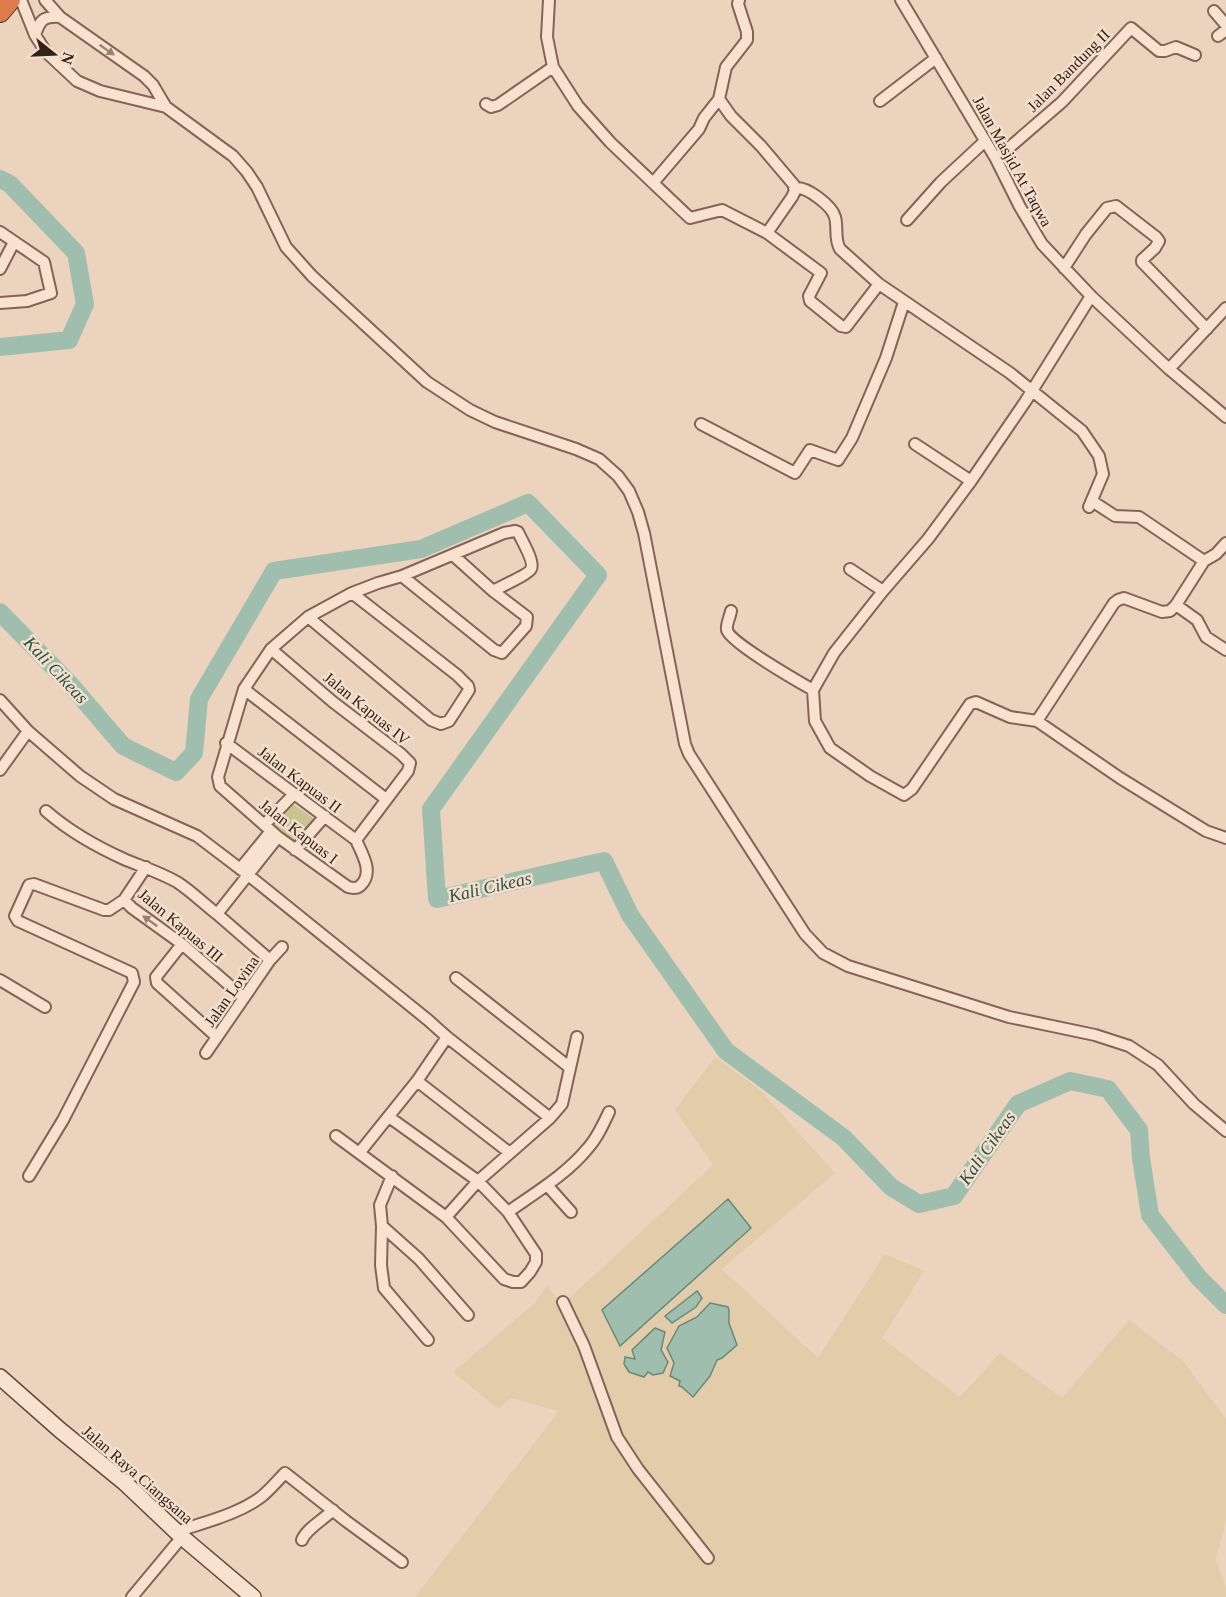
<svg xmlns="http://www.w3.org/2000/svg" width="1226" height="1597" viewBox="0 0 1226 1597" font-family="Georgia,serif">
<rect width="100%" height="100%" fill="#ecd3bd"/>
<path fill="#e2ccaa" d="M 715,1057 L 760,1090 L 835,1173 L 722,1269 L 818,1358 L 885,1254 L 924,1271 L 882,1338 L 960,1397 L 1000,1353 L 1062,1398 L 1129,1320 L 1183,1361 L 1226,1419 L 1226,1519 L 1216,1560 L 1226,1588 L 1226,1597 L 415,1597 L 559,1411 L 511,1398 L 498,1409 L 453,1372 L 534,1304 L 547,1286 L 562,1305 L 713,1165 L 675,1110 Z"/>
<path fill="#c9c392" d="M 288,801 L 318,821 L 298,844 L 269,823 Z"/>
<path fill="#a0beae" stroke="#698a7a" stroke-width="1.5" d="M 728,1199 L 751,1228 L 620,1346 L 602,1310 Z
M 697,1291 L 702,1298 L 696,1307 L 672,1323 L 665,1316 Z
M 710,1303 L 728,1307 L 729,1310 L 729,1323 L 737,1345 L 722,1358 L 717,1360 L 710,1376 L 693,1397 L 682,1387 L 679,1386 L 680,1381 L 670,1376 L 674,1363 L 667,1348 L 679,1326 L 697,1317 Z
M 655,1328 L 665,1332 L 661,1350 L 668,1362 L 663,1373 L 653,1375 L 648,1372 L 644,1377 L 629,1372 L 624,1364 L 625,1357 L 635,1359 L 632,1350 Z"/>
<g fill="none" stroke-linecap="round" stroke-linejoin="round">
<path stroke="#a0beae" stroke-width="18" d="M 0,179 L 10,184 L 76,253 L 85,304 L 69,340 L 0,347
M 0,612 L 70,684 L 123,746 L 176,772 L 194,753 L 199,699 L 274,571 L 421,549 L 528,503 L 598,575 L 431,809 L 437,899 L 604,861 L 630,915 L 726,1051 L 844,1138 L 891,1187 L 919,1204 L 954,1196 L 1018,1104 L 1070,1081 L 1108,1089 L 1139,1130 L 1141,1158 L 1150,1215 L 1199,1278 L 1226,1305"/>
<defs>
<path id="street" d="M 21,0 L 35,35 L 46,52 L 77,81 L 100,91 L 166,107
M 45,0 L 60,17 L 144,76 L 153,85 L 166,107 L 233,156 L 247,172 L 257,187 L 286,247 L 312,276 L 427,382 L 470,410 L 495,422 L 576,449 L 599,459 L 618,476 L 629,491 L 638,512 L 644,533 L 685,744 L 689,754 L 805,934 L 823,953 L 848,966 L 1009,1017 L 1095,1035 L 1129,1046 L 1158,1065 L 1194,1104 L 1226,1131
M 549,0 L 547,37 L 553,67 L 578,106 L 610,142 L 690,218 L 722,210 L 767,233 L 821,273 L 809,296 L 810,301 L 841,326 L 846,327 L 879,284
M 901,0 L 996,159 L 1020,207 L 1042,244 L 1091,296 L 1169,369 L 1226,417
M 1214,11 L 1226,25
M 35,35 C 40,20 43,16 60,17
M 1218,36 L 1226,30
M 719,99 L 731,116 L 761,146 L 794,185 L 795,191 L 792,197 L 767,233
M 880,101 L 936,58
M 486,104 L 491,107 L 498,105 L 553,67
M 996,159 L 1062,102 L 1131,28 L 1159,51 L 1165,51 L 1176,47 L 1195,55
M 653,183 L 699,129 L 704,118 L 719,99 L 726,67 L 747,40 L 747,32 L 738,4 L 739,0
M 794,188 C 807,186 832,206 835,217 C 838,228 834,239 840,249 L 879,284 L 1010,373 L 1082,431 L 1099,456 L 1103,474 L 1089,507
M 907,220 L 941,182 L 985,141
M 0,232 L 44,262 L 51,293 L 27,301 L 0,303
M 1064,268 L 1086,234 L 1107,208 L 1116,206 L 1156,237 L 1159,241 L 1155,248 L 1142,260 L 1142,262 L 1207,329
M 0,269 L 14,242
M 1091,296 L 1025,402 L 971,481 L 928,539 L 883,591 L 834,653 L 813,690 L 815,721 L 830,748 L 870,776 L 904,795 L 912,789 L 970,704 L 976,702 L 1010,717 L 1037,721 L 1120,778 L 1206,831 L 1226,838
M 1169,369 L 1226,308
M 701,424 L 795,473 L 810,450 L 838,460 L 852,438 L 886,358 L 904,302
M 915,444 L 971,481
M 1092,501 L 1115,516 L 1139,517 L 1204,561
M 850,569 L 883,591
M 402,576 L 494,650 L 502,653 L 526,626 L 527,617 L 493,591 L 453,555
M 1176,605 L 1197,620 L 1206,637 L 1226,650
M 731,611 C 730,617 726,624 727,630 C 729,642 799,682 813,690
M 308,617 L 431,720 L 441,724 L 449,721 L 469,690 L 468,686 L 457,675 L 352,593
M 271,649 L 333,702 L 401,754 L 410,763 L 408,771 L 356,840
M 244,689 L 386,799
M 0,700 L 28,731 L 80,776 L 114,799 L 197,836 L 247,874 L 428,1020 L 447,1037 L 550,1118
M 1037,721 L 1114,603 L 1118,600 L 1124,598 L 1162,612 L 1170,611 L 1176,605 L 1204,561 L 1216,554 L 1226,543
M 226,743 L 356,840
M 0,770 L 28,731
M 46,811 C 70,832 97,847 126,860 C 143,867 161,873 177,882 C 191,891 204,904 217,914 L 278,837
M 264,825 L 294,794
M 356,840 C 362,854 374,872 361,885 C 357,889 353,888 348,887 L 278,837 L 220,786 L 218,777 L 244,689 L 271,649 L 308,617 L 352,593 L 378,583 L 402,576 L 504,533 L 515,531 L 518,532 C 521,539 535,562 531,569 C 529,574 500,587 493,591
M 295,850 L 325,816
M 146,867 L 124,900 L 132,908 L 182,944 L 244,998
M 240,869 L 271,831
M 217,914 L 270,960
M 182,944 L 156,977 L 157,983 L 217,1037
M 456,978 L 569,1067
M 0,980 L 45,1007
M 206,1053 L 270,960 L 282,947
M 417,1081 L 510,1153
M 336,1136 L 446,1217 L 504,1279 L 513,1282 L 521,1282 L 530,1272 L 536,1262 L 536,1254 L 508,1212 L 478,1181 L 389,1117
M 360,1152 L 417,1081 L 447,1037
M 29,1176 L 63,1120 L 134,982 L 132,973 L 18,921 L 15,916 L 29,885 L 34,884 L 104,910 L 109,910 L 124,900
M 392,1176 L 380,1205 L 382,1226 L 419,1259 L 468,1315
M 547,1185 L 571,1212
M 508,1212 C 535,1193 567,1174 588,1148 C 597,1138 603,1125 609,1112
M 446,1217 L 478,1181 L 550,1118 L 562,1104 L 577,1037
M 382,1226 L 381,1265 L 384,1288 L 428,1340
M 563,1302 L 584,1346 L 617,1437 L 638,1469 L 708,1558
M 176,1532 C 204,1522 237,1515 261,1497 C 270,1490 277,1481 285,1473 L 346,1521 L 402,1562
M 302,1540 C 306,1529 323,1520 333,1510
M 132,1597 L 182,1537"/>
<path id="secondary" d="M 0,1377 L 60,1430 L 125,1483 L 182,1537 L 253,1597"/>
<path id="highway" d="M 0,12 L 10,0"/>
</defs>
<use href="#street" stroke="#836457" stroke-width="14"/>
<use href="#secondary" stroke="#65463a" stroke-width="18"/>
<use href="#highway" stroke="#51342b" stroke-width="22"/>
<use href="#street" stroke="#f8e2cf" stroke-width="10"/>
<use href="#secondary" stroke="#f8e2cf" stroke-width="15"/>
<use href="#highway" stroke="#dc7c4d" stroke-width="20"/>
</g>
<defs><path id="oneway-solid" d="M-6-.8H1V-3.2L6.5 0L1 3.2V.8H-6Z" transform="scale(1.5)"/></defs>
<g fill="#968275">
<use href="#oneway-solid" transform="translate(107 50) rotate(35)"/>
<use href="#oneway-solid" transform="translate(150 921) rotate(-144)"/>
</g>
<g text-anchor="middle" stroke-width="5" stroke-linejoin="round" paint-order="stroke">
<g font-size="16" fill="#33211b" stroke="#f4dfcc">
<text transform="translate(1068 70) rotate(-45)" y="6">Jalan Bandung II</text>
<text transform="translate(1013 161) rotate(61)" y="6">Jalan Masjid At Taqwa</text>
<text transform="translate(367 708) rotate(39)" y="6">Jalan Kapuas IV</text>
<text transform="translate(300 779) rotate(37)" y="6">Jalan Kapuas II</text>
<text transform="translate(299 831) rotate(38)" y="6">Jalan Kapuas I</text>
<text transform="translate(181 925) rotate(40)" y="6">Jalan Kapuas III</text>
<text transform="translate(231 991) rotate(-55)" y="6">Jalan Lovina</text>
<text transform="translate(138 1474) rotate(41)" y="6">Jalan Raya Ciangsana</text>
</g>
<g font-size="18" font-style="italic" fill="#2a5347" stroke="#f4dfcc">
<text transform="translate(56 670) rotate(47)" y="6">Kali Cikeas</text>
<text transform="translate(490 887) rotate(-13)" y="6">Kali Cikeas</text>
<text transform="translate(987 1148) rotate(-55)" y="6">Kali Cikeas</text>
</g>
</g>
<g transform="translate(54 54) rotate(108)" stroke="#f4dfcc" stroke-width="4.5" paint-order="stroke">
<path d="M0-4.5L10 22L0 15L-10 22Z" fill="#33211b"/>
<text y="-9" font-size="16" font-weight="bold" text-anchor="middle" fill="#33211b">N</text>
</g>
</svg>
